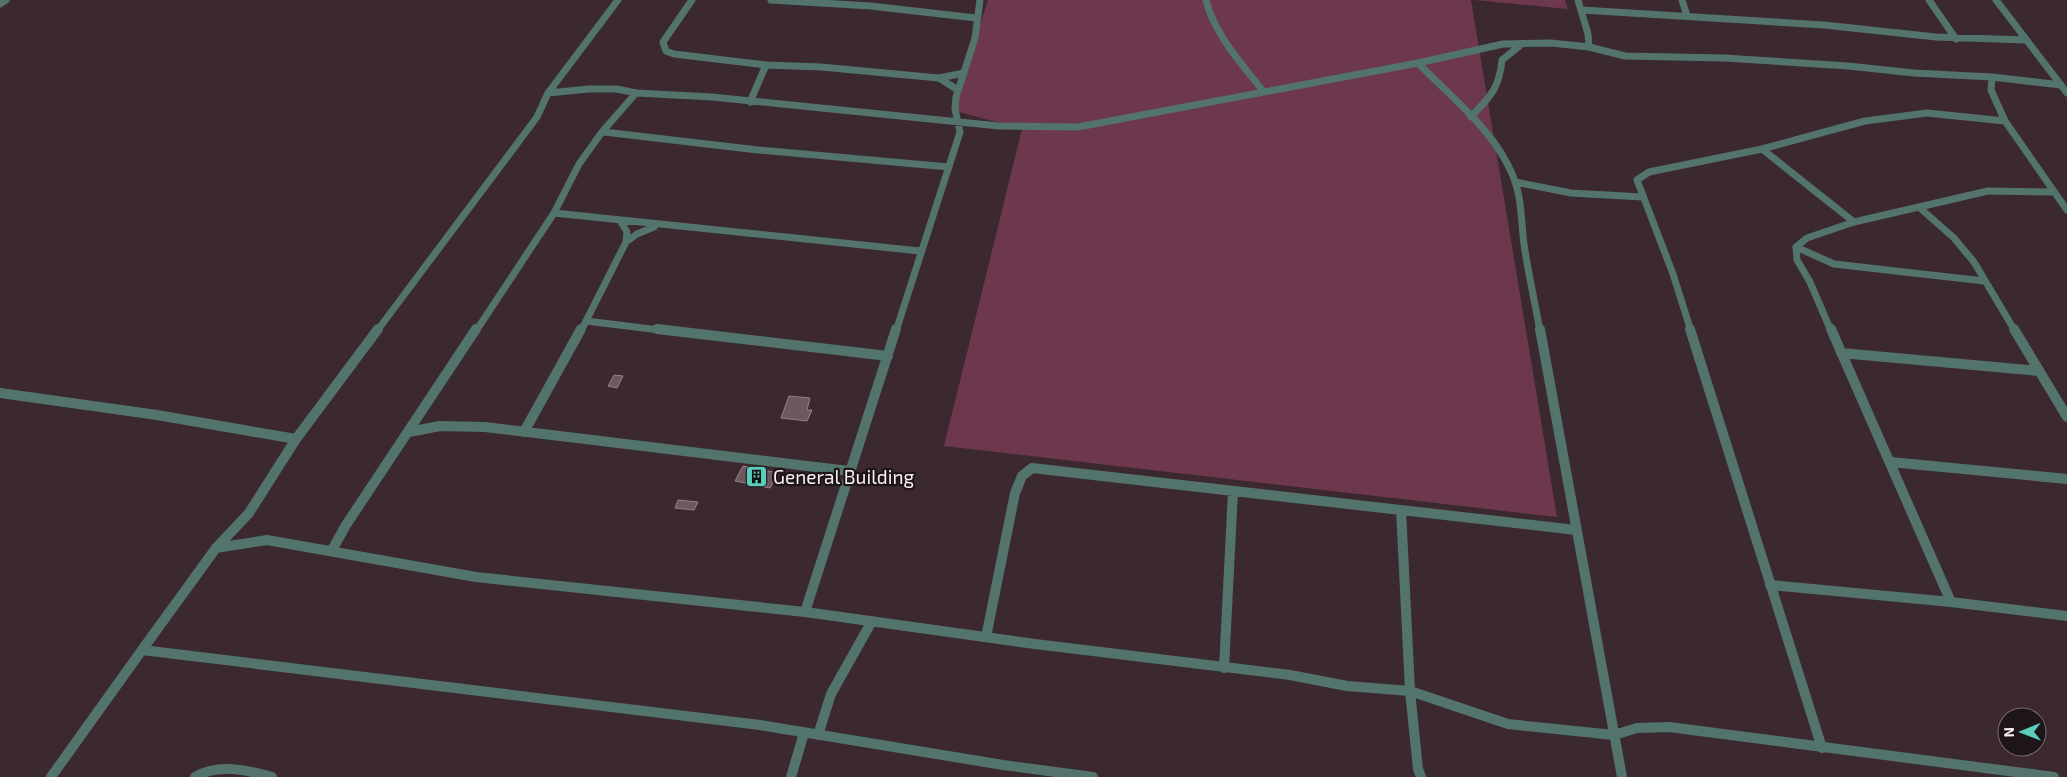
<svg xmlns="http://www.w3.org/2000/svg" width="2067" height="777" viewBox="0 0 2067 777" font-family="'Exo 2',sans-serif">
<rect width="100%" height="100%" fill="#3b292f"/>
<path fill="#6d384d" d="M 988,0 L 1471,0 L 1557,517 L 944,446 L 1022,129 L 952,110 Z
M 1474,0 L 1565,0 L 1568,9 Z"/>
<path fill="#6c585f" stroke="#968188" d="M 614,375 L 623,376 L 617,388 L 608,386 Z
M 789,396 L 810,398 L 807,410 L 812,410 L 807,421 L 781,418 Z
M 743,466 L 778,473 L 770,488 L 735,481 Z
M 678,500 L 698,502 L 694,510 L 675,508 Z"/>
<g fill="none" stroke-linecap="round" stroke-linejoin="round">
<path stroke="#52746d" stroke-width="7" d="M 692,0 L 663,42 L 666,51 L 674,54 L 766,65 L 821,67 L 939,78 L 964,73
M 771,0 L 871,6 L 976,18
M 1206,0 C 1214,34 1242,64 1263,91
M 1578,0 L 1588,34 L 1589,47
M 1682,0 L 1687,16
M 1929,0 L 1956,39
M 1996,0 L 2067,93
M 0,4 L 6,0
M 1582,10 L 1824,25 L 1936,37 L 2026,40
M 1418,63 C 1451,97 1495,131 1513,176 C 1522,198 1521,221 1524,244 C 1528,273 1535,302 1540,331
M 1992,77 L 1991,90 L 2005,121 L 2067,210
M 939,78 L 958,90
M 548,93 L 589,89 L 617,89 L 636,93 L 712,97 L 999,126 L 1078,127 L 1418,63 L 1503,44 L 1551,43 L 1589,47 L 1625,56 L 1724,58 L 1848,66 L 1914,73 L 1992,77 L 2061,85
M 750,102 L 766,65
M 1471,117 C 1490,96 1499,90 1502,60 L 1522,44
M 604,132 L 758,150 L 949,167
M 1762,149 L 1854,222
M 1515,182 L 1571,193 L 1642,197
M 1920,208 L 1954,238 L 1974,262 L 2015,331
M 554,213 L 920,251
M 626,242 L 637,234 L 654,227
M 1796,247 L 1797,260 L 1810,282 L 1831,331
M 1796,247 L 1807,238 L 1854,222 L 1988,191 L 2054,192
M 1796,247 L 1834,264 L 1984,281
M 586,321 L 668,331
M 377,331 L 537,117 L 548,93 L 618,0
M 476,331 L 554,213 L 579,164 L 602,132 L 636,93
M 581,331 L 626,242 L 627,232 L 621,222
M 896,331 L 960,132 L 955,109 L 956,97 L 975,38 L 980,0
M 1691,331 L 1673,274 L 1637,180 L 1649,172 L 1762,149 L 1865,121 L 1927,113 L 2005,121"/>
<path stroke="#52746d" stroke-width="10" d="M 657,329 L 888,356
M 1540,329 L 1622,777
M 1690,329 L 1822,748
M 1831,329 L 1951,602
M 2014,329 L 2067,417
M 1841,353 L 2039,371
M 0,393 L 157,415 L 296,439
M 409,432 L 440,426 L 485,427 L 849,471
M 524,432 L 581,329
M 1890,462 L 2067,479
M 1401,510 L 1410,691 L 1418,769 L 1421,777
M 216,548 L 267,540 L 476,577 L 805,612 L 1035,644 L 1290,675 L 1347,686 L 1410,691 L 1508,724 L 1614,735 L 1637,728 L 1669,727 L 2054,777
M 332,550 L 346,525 L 476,329
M 1770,585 L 1951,602 L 2067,616
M 805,612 L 896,329
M 986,637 L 1015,493 L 1022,476 L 1032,468 L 1576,530
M 142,650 L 216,548 L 249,513 L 296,439 L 378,329
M 1224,668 L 1233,491
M 818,735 L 831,694 L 872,621
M 51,777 L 142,650 L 760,725 L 1003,765 L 1093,777
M 195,777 C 218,763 247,770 272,777
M 791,777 L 804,733"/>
</g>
<defs>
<symbol id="building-square" viewBox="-11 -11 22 22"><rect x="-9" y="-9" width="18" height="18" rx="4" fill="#5bcebb" stroke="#1d1517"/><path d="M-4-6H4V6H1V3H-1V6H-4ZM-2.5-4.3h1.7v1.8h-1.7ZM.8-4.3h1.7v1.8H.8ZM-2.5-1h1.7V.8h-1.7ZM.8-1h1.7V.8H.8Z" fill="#111"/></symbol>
</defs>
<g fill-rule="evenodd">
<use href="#building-square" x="744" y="464" width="25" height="25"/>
</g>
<g text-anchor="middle" stroke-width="4.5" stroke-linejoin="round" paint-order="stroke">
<g font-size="19" fill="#fcf0f4" stroke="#1d1517" text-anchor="start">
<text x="773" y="484">General Building</text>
</g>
</g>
<g transform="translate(2022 732) rotate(269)"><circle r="24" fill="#1d1517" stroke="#766d6f"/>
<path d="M0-4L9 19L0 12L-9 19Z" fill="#5bcebb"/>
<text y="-8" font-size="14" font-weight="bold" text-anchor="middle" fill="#fcf0f4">N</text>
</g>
</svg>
